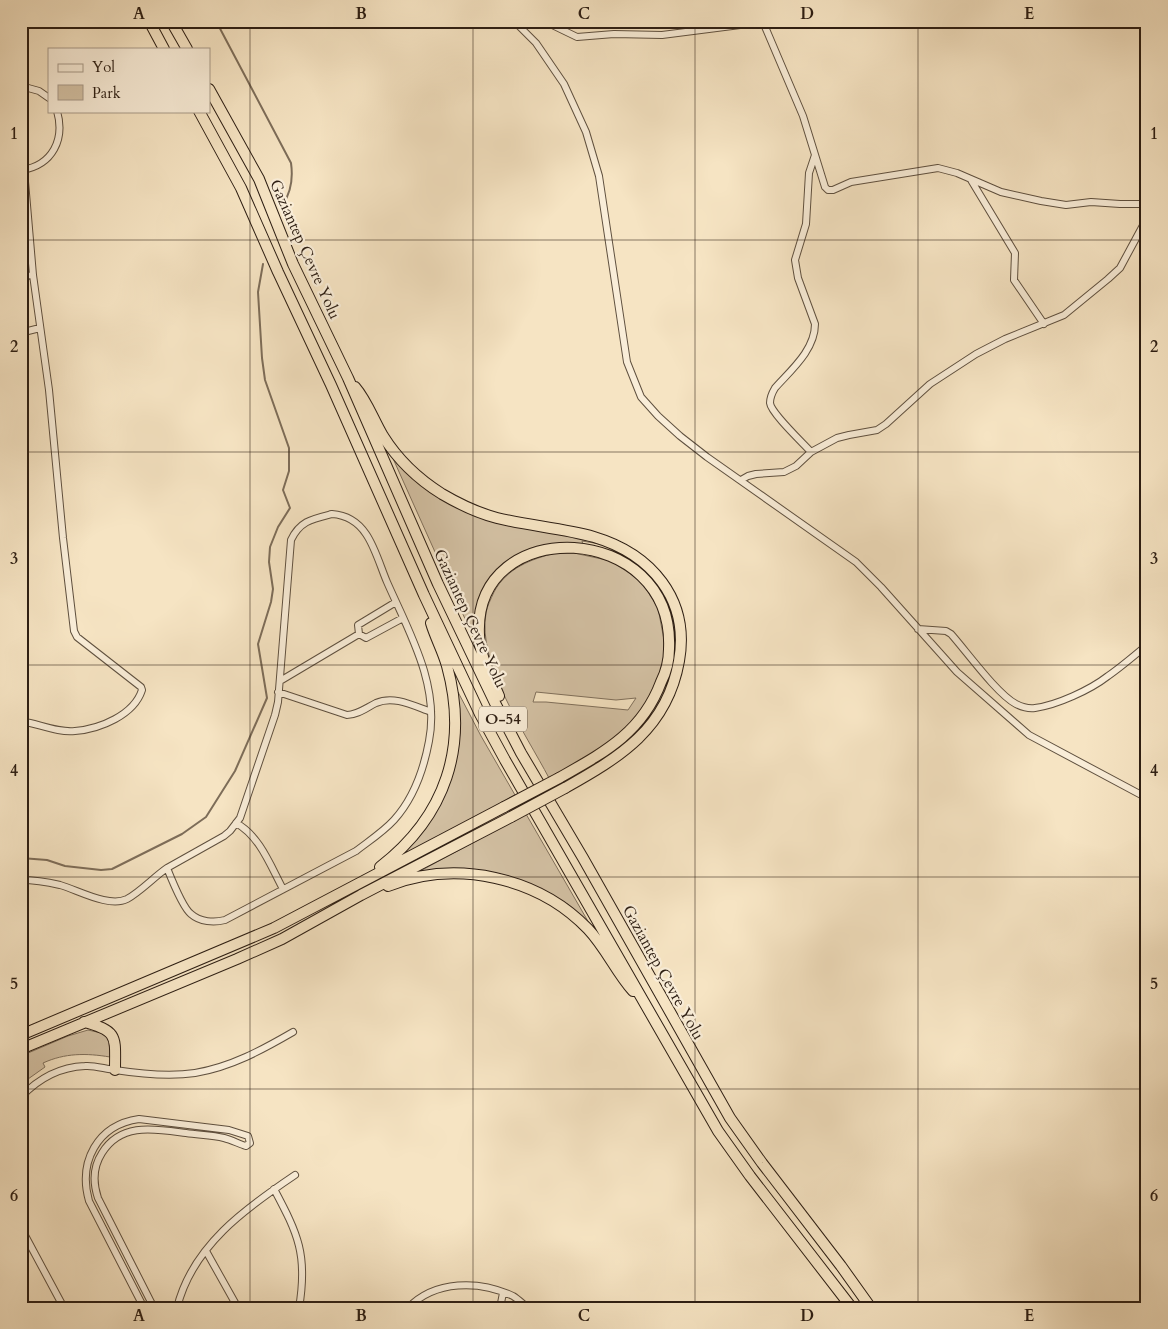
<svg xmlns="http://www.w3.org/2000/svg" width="1168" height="1329" viewBox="0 0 1168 1329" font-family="Cardo,serif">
<rect width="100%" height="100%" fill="#f6e4c3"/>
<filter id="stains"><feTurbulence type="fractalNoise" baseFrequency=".004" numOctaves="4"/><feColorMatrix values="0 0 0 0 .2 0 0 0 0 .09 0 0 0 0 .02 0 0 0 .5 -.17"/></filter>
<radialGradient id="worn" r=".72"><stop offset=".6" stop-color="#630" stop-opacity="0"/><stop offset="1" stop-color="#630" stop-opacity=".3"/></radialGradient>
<path fill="#d4c2a5" stroke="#80705c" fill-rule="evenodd" d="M 391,454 L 449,503 L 600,544 L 582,541 L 583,545 C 569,546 554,545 540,547 C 509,552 484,580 477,609 C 475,620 475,630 475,641 Z
M 556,553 L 574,553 L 611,561 L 641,581 L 658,608 L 664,640 L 664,654 L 661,671 L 655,684 L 642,711 L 625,731 L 588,757 L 549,778 C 526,734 477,664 486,613 C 487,606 491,599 494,592 C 507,568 531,559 556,553 ZM 536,692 L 616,700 L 636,698 L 628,710 L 546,702 L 533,702 Z
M 458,692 L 481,736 L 515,795 L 398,860 L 397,858 C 432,826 453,790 459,742 C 461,726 459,709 458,692 Z
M 526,814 L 589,923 L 569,905 L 525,882 L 505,876 L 411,876 Z
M 88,1030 L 106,1034 L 109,1038 L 110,1057 C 86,1053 65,1053 43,1063 L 45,1067 L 21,1084 L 21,1056 L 68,1036 Z"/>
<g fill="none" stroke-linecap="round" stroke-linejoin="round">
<path stroke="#7d6d59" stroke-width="2" d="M 216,21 L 291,163 C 293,177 291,192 283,204
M 21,858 L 47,860 L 65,866 L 101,870 L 112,869 L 182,834 L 206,817 L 235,771 L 267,698 L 258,644 L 271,602 L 273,589 L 269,562 L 270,547 L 278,527 L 290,508 L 283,490 L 289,471 L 289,448 L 265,380 L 262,358 L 258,292 L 263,264"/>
<defs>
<path id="minor" d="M 514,21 L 536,43 L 564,84 L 586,132 L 599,176 L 627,362 L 641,397 L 658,416 L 680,436 L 707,457 L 856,562 L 881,587 L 957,672 L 1029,735 L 1147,798
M 544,21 L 577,37 L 614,34 L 662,35 L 772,21
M 763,22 L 803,116 L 825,187 L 828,190 L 833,190 L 851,182 L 938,168 L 957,173 L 1001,192 L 1041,201 L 1066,205 L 1091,202 L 1120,204 L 1147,204
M 21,86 L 39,91 L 49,98
M 22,170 C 53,165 65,139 57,111
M 971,180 L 1015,253 L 1014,280 L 1044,324
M 21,276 L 33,275
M 21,335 L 28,331 L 40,328
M 811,452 C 803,443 771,413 770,403 C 770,397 772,393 775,388 C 791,370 815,350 815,324 L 798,278 L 795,260 L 806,224 L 809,173 L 815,155
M 741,480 L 748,476 L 756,474 L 784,472 L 796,466 L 811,452 L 837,438 L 849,435 L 877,430 L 886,424 L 930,384 L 976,354 L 1005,339 L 1064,315 L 1108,279 L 1120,268 L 1147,218
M 332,514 C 346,515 358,522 366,534 C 375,547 381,568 387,582 C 409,632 440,685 429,741 C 424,768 413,799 394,820 C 383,832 369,841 356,851 L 225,920 C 214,923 200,922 191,914 C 183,908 171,878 167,868 L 224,836 L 230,831 L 240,818 L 275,715 L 278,702 L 291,540 C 300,521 312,519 332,514 Z
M 918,629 L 946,631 L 951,634 C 967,652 997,694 1016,704 C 1022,707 1028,709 1035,708 C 1057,705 1090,690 1108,676 C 1121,667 1134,656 1147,645
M 359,634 L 358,625 L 396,602
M 280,681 L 359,634 L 366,638 L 403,618
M 278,692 L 347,715 C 357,715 366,708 376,703 C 394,695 414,706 431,712
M 21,710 L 26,722
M 21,721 C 39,724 58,733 75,731 C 100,729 134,715 142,690 L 141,687 L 77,637 L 74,631 L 63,538 L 49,390 L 33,275 L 24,170
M 236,823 C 260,836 271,867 283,889
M 21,880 C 34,880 47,882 60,885 C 78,890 109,908 127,899 C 140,892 154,877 167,868
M 21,1097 C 38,1079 60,1067 85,1066 C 94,1065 105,1069 115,1070 C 141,1074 168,1077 195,1073 C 231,1067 262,1050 293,1032
M 274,1189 C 298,1234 308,1255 299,1308
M 21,1228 L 64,1308
M 206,1251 L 238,1308
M 144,1308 L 89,1201 C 78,1162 97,1125 139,1119 L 229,1130 L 248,1136 L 250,1143 L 246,1146 C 239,1144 232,1140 224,1138 C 212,1135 199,1135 186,1133 C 155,1129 121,1122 102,1153 C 93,1167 93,1183 98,1198 L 154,1308
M 177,1308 C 192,1246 246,1208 295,1175
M 408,1308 C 435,1280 479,1280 513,1296 C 518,1299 523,1304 528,1308
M 500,1308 L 503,1293"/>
<path id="highway" d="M 149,21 L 164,49
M 171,21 L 187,49
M 209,89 L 259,179 L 293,264 L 348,378 L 438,584 L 495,703 L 521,753 L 583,858 L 730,1118 L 762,1163 L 841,1266 L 871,1308
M 199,111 L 241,188 L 278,272 L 331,385 L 424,595 L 480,714 L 505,760 L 718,1131 L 750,1176 L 852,1308
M 355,387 C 367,401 373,419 383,436 C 398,460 418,479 442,494 C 459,504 478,513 497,518 C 529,526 562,528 594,537 C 651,554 690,599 679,661 C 667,729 620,757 565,788
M 499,696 C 491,677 480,657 479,635 C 473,512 675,521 669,649 C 669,661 666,672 661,682 C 642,733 603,753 559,778
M 380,867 C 446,816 469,746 447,666 C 443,651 435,637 431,623
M 388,886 C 456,859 538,877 588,929 C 606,948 616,972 633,991
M 84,1022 C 119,1031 115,1037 115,1070
M 21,1035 L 274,928 L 504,807
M 21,1049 L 237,959 L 282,939 L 361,895 L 511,817"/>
</defs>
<use href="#minor" stroke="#5f503f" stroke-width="8"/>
<use href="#highway" stroke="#2d1e13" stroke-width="12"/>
<use href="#minor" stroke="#f9edd8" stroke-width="6"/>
<use href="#highway" stroke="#f6e4c3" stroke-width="10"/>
<defs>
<path id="highway-bridge" d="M 504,807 L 559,778
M 511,817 L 565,788"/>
</defs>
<use href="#highway-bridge" stroke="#2d1e13" stroke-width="12" stroke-linecap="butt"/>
<use href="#highway-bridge" stroke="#f6e4c3" stroke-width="10"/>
</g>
<path fill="none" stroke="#2d1e13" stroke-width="1" stroke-opacity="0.55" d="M 250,21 L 250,1308M 473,21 L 473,1308M 695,21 L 695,1308M 918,21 L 918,1308M 21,240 L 1147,240M 21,452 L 1147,452M 21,665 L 1147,665M 21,877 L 1147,877M 21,1089 L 1147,1089"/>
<g text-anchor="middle" stroke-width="4.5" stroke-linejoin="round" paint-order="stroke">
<rect fill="#f9edd8" stroke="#6a5c4e" stroke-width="1" x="479" y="706.5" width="48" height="25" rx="4"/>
<g font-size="15" font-weight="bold" fill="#2d1e13">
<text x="503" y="724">O-54</text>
</g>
<g font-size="16" fill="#2d1e13" stroke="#f9edd8">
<text transform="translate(306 249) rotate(66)" y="6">Gaziantep Çevre Yolu</text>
<text transform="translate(471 618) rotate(65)" y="6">Gaziantep Çevre Yolu</text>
<text transform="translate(664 972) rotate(61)" y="6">Gaziantep Çevre Yolu</text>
</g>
</g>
<rect width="1168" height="1329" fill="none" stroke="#f6e4c3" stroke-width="55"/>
<rect x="48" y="48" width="162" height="65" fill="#f9edd8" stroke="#a79a89"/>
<rect x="58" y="64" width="25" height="8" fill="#f9edd8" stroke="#a79a89"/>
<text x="92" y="72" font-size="15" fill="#2d1e13">Yol</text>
<rect x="58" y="85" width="25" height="15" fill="#d4c2a5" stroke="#a79a89"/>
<text x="92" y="98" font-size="15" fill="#2d1e13">Park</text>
<rect x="28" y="28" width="1112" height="1274" fill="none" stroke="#2d1e13" stroke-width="2"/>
<g font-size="16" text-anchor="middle" font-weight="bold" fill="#2d1e13">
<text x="139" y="19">A</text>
<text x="361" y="19">B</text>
<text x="584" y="19">C</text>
<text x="807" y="19">D</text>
<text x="1029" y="19">E</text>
<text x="14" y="139">1</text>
<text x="1154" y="139">1</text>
<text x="14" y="352">2</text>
<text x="1154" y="352">2</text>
<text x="14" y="564">3</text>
<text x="1154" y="564">3</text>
<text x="14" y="776">4</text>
<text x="1154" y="776">4</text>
<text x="14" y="989">5</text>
<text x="1154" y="989">5</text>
<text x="14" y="1201">6</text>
<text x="1154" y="1201">6</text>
<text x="139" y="1321">A</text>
<text x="361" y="1321">B</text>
<text x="584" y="1321">C</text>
<text x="807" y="1321">D</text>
<text x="1029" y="1321">E</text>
</g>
<rect width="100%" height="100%" filter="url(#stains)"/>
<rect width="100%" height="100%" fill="url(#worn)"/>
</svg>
